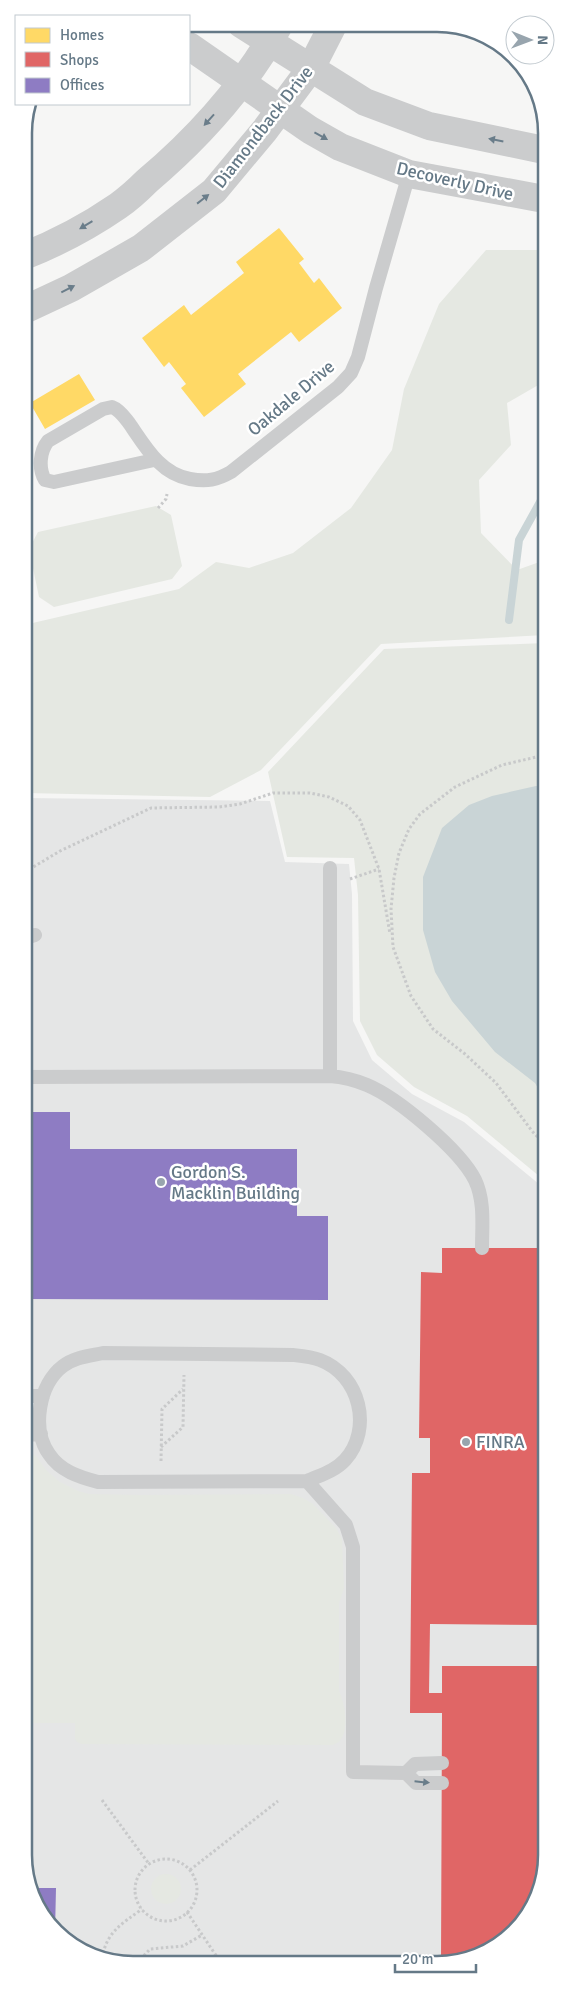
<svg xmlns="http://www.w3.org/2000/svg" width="570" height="1989" viewBox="0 0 570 1989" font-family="Signika,sans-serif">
<rect width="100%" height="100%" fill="#f6f6f5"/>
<path fill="#e5e6e6" d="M 25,798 L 270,801 L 285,862 L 349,864 L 352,894 L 353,1021 L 372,1060 L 412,1094 L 464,1122 L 545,1189 L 546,1862 L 519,1928 L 458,1963 L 112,1963 L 56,1933 L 26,1877 Z"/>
<path fill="#e5e8e2" d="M 486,250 L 544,250 L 544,386 L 540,384 L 507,403 L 511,445 L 479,480 L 481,533 L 517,570 L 545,560 L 545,635 L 381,644 L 261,770 L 210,797 L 25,793 L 24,625 L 179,589 L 216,562 L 249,568 L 293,553 L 351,508 L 392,450 L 404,389 L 439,304 Z
M 156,506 L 171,515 L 182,566 L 172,579 L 54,607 L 39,597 L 29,549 L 38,532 Z
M 545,643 L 545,1181 L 467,1116 L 414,1087 L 377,1055 L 360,1021 L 358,895 L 354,858 L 287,857 L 268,772 L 384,649 Z
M 25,1451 L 36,1456 L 46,1470 L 60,1482 L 78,1491 L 89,1494 L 139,1495 L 291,1494 L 303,1498 L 313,1504 L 336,1528 L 342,1539 L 344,1588 L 339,1603 L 339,1691 C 345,1704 350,1730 339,1742 L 333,1745 L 82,1744 L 77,1742 L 75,1739 L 75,1723 L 26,1723 Z
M151 1889a15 15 0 1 1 30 0a15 15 0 1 1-30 0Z"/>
<path fill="#c9d4d6" d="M 536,786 L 545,787 L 545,1100 L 535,1083 L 495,1052 L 452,1001 L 435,972 L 423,930 L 423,877 L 442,828 L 469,805 L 492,796 Z"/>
<path fill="#ffd966" d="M 279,228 L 304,259 L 299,263 L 314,283 L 319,278 L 342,308 L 299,342 L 291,332 L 238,374 L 246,384 L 204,417 L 181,388 L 186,384 L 169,362 L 164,367 L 142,338 L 184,305 L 191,315 L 244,273 L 236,262 Z
M 79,374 L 95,400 L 45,429 L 30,403 Z"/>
<path fill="#e06666" d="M 442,1248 L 544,1248 L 544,1260 L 545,1260 L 546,1625 L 430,1624 L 429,1693 L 442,1693 L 442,1666 L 546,1666 L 546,1862 L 519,1928 L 458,1963 L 441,1963 L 442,1713 L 410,1713 L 412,1473 L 430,1473 L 430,1438 L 419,1438 L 421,1272 L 442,1273 Z"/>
<path fill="#8e7cc3" d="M 25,1112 L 70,1112 L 70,1149 L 297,1149 L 297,1216 L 328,1216 L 328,1300 L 25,1299 Z
M 32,1888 L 56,1888 L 55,1932 Z"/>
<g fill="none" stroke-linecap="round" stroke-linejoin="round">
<path stroke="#c9d4d6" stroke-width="8" d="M 509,620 L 519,540 L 545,493"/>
<path stroke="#c8c9ca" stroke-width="3" stroke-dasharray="2.5 2.5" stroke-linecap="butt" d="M 24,425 L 31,432
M 158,508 L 166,499 L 167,494
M 545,755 L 502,765 L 455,787 L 420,814 L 409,829 L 399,853 L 394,878 L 391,909 L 393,947 L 411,996 L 433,1029 L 465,1054 L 496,1083 L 532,1131 L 545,1145
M 25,872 L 60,851 L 151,808 L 219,807 L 240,804 L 273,793 L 310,793 L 329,797 L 348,806 L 360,820 L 379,869 L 390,934
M 350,879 L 379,869
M 161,1447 L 183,1427 L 184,1375
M 161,1461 L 162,1409 L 183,1389
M 102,1800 L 149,1864
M135 1890a31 31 0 1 1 62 0a31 31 0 1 1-62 0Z
M 190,1870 L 278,1801
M 187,1912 L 215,1954 L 225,1963
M 102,1958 C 107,1931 122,1924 142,1909
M 137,1963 L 150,1949 L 183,1946 L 202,1935"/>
<path stroke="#cbcccd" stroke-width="14" d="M 154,460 L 54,482 L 45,480 C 38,468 40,451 48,441 L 103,409 L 112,407 C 120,410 124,417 129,423 C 145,446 160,474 190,479 C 207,482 217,480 231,472 L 338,387 L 351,373 L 358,357 L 376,288 L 409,174
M 25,938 L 35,935
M 330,1076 L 330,868
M 25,1077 L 330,1076 C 343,1077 355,1080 367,1085 C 398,1098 460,1150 475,1180 C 485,1201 482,1226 482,1248
M 25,1396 L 43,1396
M 25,1435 L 41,1434
M 307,1481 C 320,1475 335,1471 345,1460 C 373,1429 360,1375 320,1360 C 312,1357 302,1356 293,1355 L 103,1353 C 89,1356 75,1357 63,1366 C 39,1384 31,1429 49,1454 C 60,1471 79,1477 98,1482 L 307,1481 L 346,1525 L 353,1547 L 353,1772 L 406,1773 L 415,1764 L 442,1763
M 406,1773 L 416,1783 L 442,1783"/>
<path stroke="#cbcccd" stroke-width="28" d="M 241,24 L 365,102 L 429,126 L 544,150
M 189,46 L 310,130 L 340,147 L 409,174 L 544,199
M 24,256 C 57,243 89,226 118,206 C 128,199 138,190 147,181 C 198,138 246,84 279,25
M 24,310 L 71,288 L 141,248 L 214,191 L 265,130 L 311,68 L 333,25"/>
</g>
<defs><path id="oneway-solid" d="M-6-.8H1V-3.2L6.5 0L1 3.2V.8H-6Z" transform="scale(1.25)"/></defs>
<g fill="#6a7d8a">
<use href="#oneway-solid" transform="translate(209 120) rotate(132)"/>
<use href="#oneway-solid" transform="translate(321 136) rotate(29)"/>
<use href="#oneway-solid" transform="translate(496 140) rotate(-169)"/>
<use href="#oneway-solid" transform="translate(203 199) rotate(-38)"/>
<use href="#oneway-solid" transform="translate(86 225) rotate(149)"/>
<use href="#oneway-solid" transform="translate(68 289) rotate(-27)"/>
<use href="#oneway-solid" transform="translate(422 1782) rotate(6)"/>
</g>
<g fill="#98a5ae" stroke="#fff" stroke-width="2">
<circle cx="161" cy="1182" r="5"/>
<circle cx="466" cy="1442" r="5"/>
</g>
<g text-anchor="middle" stroke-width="5" stroke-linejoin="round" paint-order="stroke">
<g font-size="18" fill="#657987" stroke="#fff">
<text transform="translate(263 127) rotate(-52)" y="6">Diamondback Drive</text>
<text transform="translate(455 181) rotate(13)" y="6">Decoverly Drive</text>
<text transform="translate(291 398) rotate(-40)" y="6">Oakdale Drive</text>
</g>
<g font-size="18" fill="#657987" stroke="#fff" text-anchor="start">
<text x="171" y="1178">Gordon S.<tspan x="171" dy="21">Macklin Building</tspan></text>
<text x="476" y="1448">FINRA</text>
</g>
</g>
<path d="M0 0H570V1989H0ZM133 32H437A101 101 0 0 1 538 133V1855A101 101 0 0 1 437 1956H133A101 101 0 0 1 32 1855V133A101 101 0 0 1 133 32Z" fill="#fff" fill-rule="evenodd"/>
<path fill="none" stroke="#657987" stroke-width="2.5" d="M133 32H437A101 101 0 0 1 538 133V1855A101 101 0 0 1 437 1956H133A101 101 0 0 1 32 1855V133A101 101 0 0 1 133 32Z"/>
<rect x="15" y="15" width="175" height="90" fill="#ffffff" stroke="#c1c9cf"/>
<rect x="25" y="28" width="25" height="15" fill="#ffd966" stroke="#c1c9cf"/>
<text x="60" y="40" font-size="15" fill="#657987">Homes</text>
<rect x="25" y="52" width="25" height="15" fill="#e06666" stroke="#c1c9cf"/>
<text x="60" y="65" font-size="15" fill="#657987">Shops</text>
<rect x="25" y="78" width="25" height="15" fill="#8e7cc3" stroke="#c1c9cf"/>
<text x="60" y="90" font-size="15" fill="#657987">Offices</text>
<g transform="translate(530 40) rotate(91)"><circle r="24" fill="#ffffff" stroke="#c1c9cf"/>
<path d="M0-4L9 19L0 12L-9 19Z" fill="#98a5ae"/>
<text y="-8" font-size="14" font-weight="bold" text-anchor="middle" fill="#657987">N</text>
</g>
<path d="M395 1964v8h81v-8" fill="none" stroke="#657987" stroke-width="2.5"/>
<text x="402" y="1964" font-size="15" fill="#657987" stroke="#ffffff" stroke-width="4" paint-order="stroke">20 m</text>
</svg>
